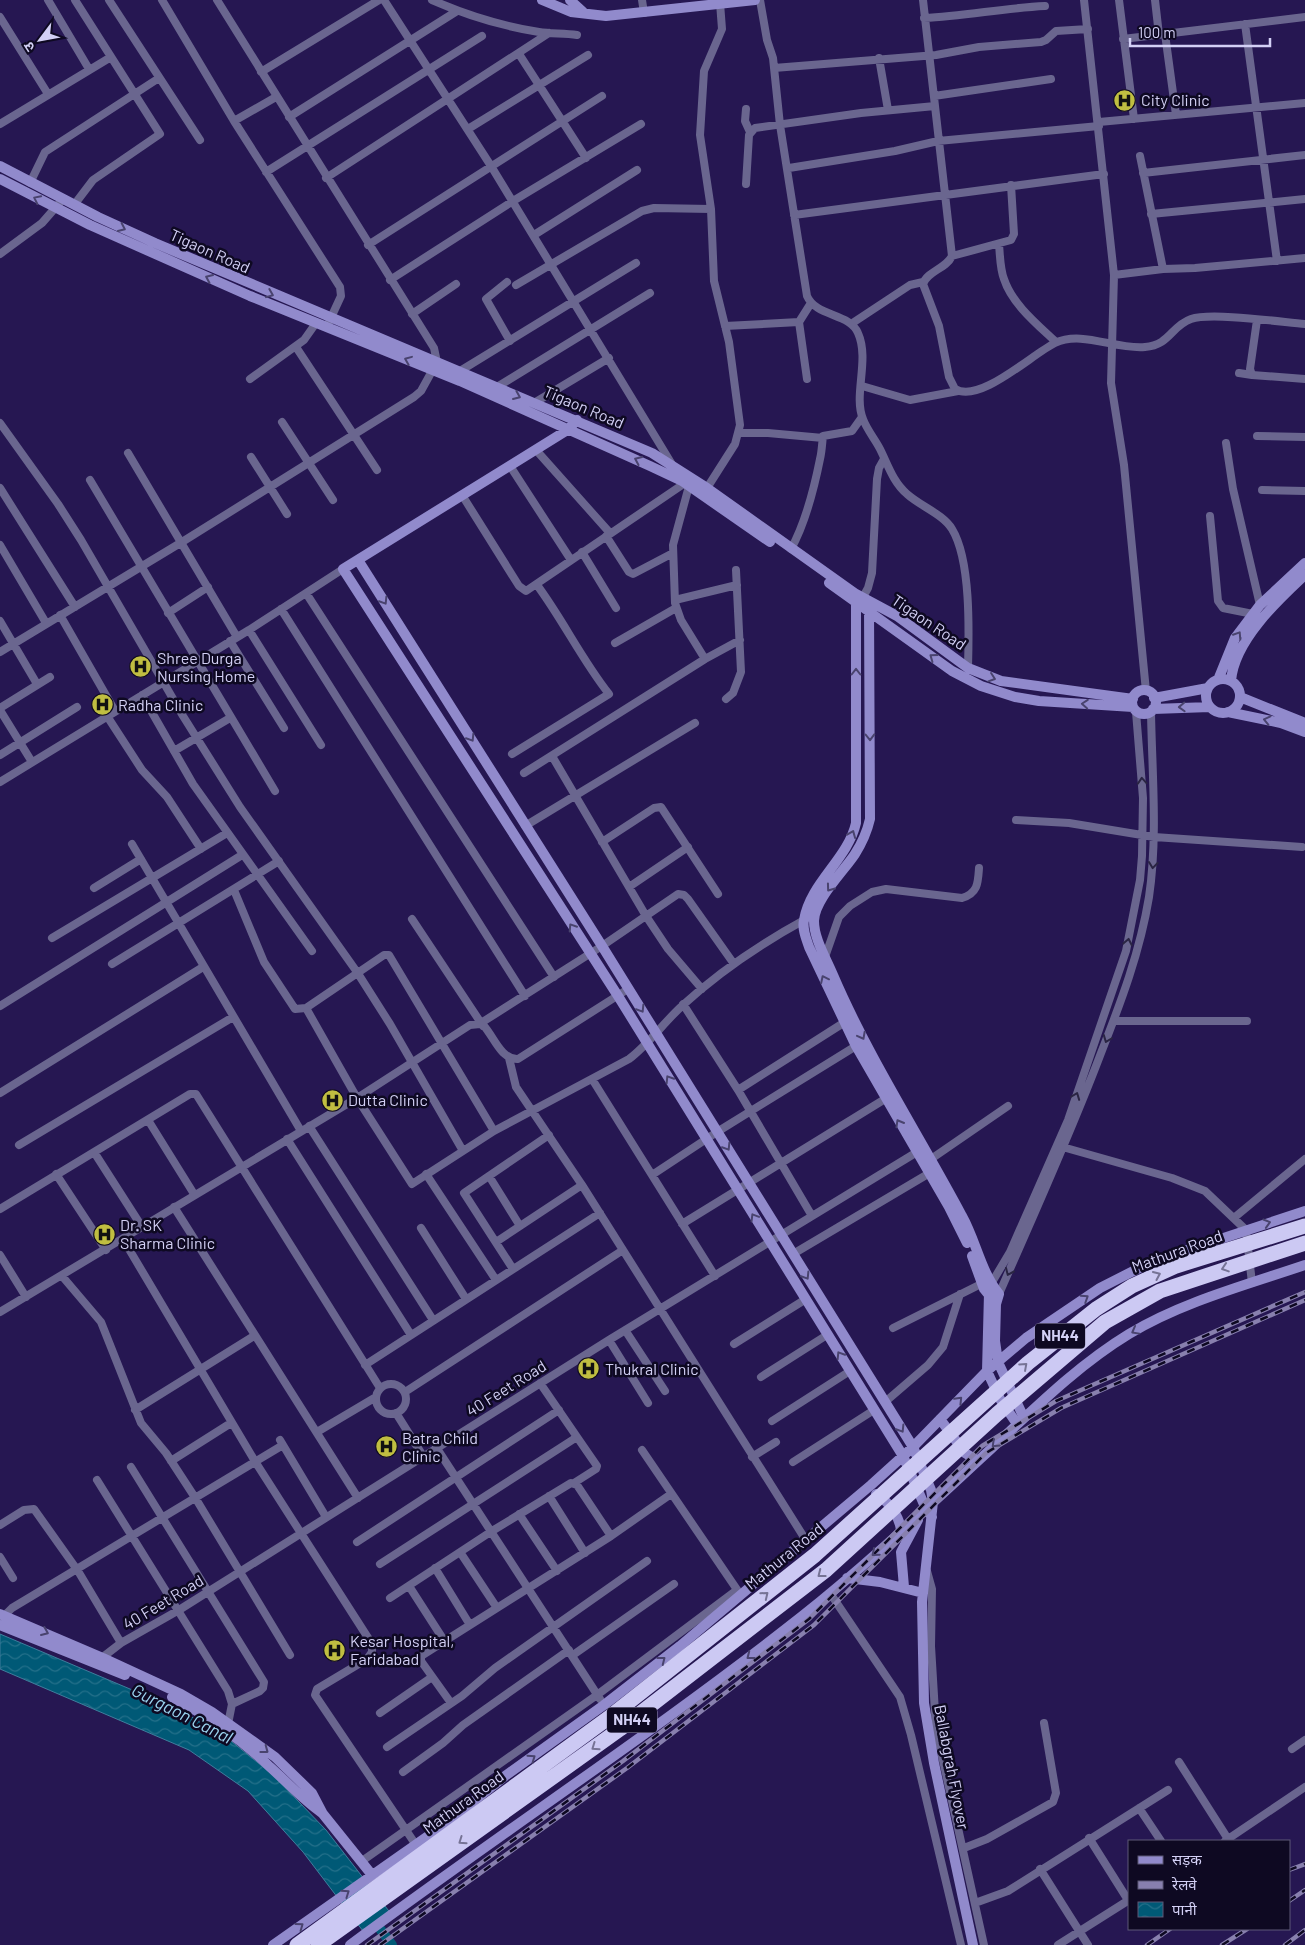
<svg xmlns="http://www.w3.org/2000/svg" width="1305" height="1945" viewBox="0 0 1305 1945" font-family="Barlow,'Noto Sans Devanagari',sans-serif">
<defs>
<pattern id="water-waves" width="16" height="10" patternUnits="userSpaceOnUse" patternTransform="scale(1.25)"><rect width="16" height="10" fill="#005976"/><path d="M0 5q4-4 8 0t8 0" fill="none" stroke="#24708a"/></pattern>
</defs>
<rect width="100%" height="100%" fill="#261752"/>
<path fill="url(#water-waves)" stroke="#3f7d9c" d="M 0,1634 L 182,1711 L 231,1741 L 273,1775 L 326,1830 L 392,1915 L 366,1935 L 303,1852 L 248,1791 L 189,1750 L 0,1669 Z"/>
<g fill="none" stroke-linecap="round" stroke-linejoin="round">
<path stroke="#005976" stroke-width="10" d="M 372,1918 L 392,1945"/>
<path stroke="#6a668f" stroke-width="8" d="M 48,0 L 89,69
M 109,0 L 200,140
M 162,0 L 234,121 L 340,287 L 341,296 L 329,322
M 384,0 L 491,166 L 673,466
M 432,0 C 466,15 502,26 539,32 C 551,34 564,33 577,35
M 642,0 L 644,13
M 760,0 L 767,40 L 773,58 L 780,125 L 807,296 C 816,317 850,313 858,333 C 870,360 853,395 863,419 C 867,430 875,439 880,449 C 888,465 893,482 907,494 C 920,506 943,514 952,529 C 971,560 969,632 968,668
M 923,0 L 952,256 C 946,269 927,271 923,284 L 939,326 L 949,377 L 955,389 C 980,404 1032,354 1055,343 C 1082,330 1116,350 1145,347 C 1170,345 1171,326 1191,319 C 1211,312 1281,322 1305,324
M 1084,0 L 1114,275 L 1111,383 L 1124,465 L 1146,691
M 1119,0 L 1134,119
M 1155,0 L 1159,35
M 0,17 L 48,94
M 924,18 C 965,16 1004,8 1045,6
M 1245,24 L 1277,261
M 1165,34 L 1176,115
M 1123,39 L 1305,17
M 519,54 L 586,158
M 879,58 L 888,110
M 774,68 L 936,55 L 979,47 L 1041,42 L 1046,40 L 1056,31 L 1088,29
M 261,72 L 379,0
M 934,96 L 1051,79
M 746,109 L 745,121 L 750,132
M 289,117 L 457,11
M 234,121 L 276,97
M 1099,122 L 1305,103
M 0,124 L 111,57
M 468,129 L 588,55
M 789,168 L 895,151 L 938,141 L 1099,126
M 266,172 L 482,36
M 1143,173 L 1305,155
M 326,178 L 549,33
M 30,183 L 45,152 L 159,78
M 746,184 L 749,135 L 755,128 L 861,113 L 935,106
M 74,205 L 93,180 L 160,134 L 75,0
M 1151,214 L 1305,199
M 794,215 L 1104,174
M 534,235 L 637,170
M 999,244 C 1000,255 1000,269 1004,279 C 1012,304 1038,325 1056,342
M 368,245 L 602,96
M 0,254 L 42,223 L 63,199
M 952,256 L 1011,240 L 1014,234 L 1011,185
M 1163,269 L 1195,268 L 1305,258
M 1114,275 L 1163,269 L 1140,156
M 390,280 L 513,201 L 641,124
M 507,282 L 486,299 L 510,341
M 516,285 L 642,211 L 654,208 L 711,209
M 412,314 L 456,284
M 1257,320 L 1250,369 L 1252,375 L 1305,379
M 851,324 L 910,285 L 923,282
M 725,326 L 799,322
M 296,347 L 377,470
M 460,371 L 636,263
M 1239,373 L 1252,375
M 250,379 L 304,340 L 316,323
M 807,379 L 799,322 L 811,303
M 862,386 L 910,400 L 958,391
M 497,387 L 650,293
M 534,403 L 609,358
M 282,422 L 333,500
M 0,423 L 58,504 L 81,540 L 183,716 L 240,807 L 357,972 L 390,1024 L 463,1151
M 740,433 L 768,433 L 823,438
M 1257,436 L 1305,437
M 1226,443 L 1233,489 L 1260,605
M 536,450 L 610,533
M 128,453 L 237,637
M 251,457 L 287,514
M 510,466 L 571,560
M 90,480 L 275,791
M 689,486 L 673,545 L 675,603 L 681,620 L 705,659
M 0,488 L 75,607
M 707,488 L 735,444 L 740,425 L 729,342 L 714,281 L 711,209 L 700,135 L 704,71 L 722,29 L 720,3
M 1262,490 L 1305,491
M 462,495 L 519,586 L 526,591 L 685,483
M 1210,516 L 1218,601 L 1223,608 L 1253,614
M 606,536 L 629,572 L 633,574 L 673,553
M 0,545 L 46,623
M 791,549 C 806,522 814,489 820,459 C 822,451 822,443 823,436 L 852,431 L 862,417
M 582,552 L 616,608
M 306,593 L 554,977
M 863,597 L 868,588 L 872,573 L 877,479 L 879,468 L 884,459
M 675,600 L 737,585
M 281,609 L 525,996
M 168,613 L 208,587
M 60,615 L 115,711
M 0,621 L 37,684
M 249,630 L 321,745
M 230,641 L 284,728
M 615,643 L 676,608
M 0,652 L 182,542 L 414,397 L 421,391 L 437,362 L 434,348 L 217,0
M 142,695 L 193,784 L 312,951
M 726,699 L 733,693 L 741,672 L 736,570
M 0,708 L 50,677
M 0,710 L 32,762
M 107,716 L 142,770 L 167,797 L 201,849
M 174,751 L 230,718
M 512,754 L 609,694 C 582,660 563,620 537,585
M 0,755 L 77,707
M 552,756 L 646,916 L 668,949 L 702,989
M 524,773 L 705,659 L 740,640
M 0,782 L 249,630 L 343,569
M 1016,820 L 1069,823 L 1154,837 L 1302,847
M 525,826 L 695,723
M 602,842 L 654,808 L 661,807 L 718,894
M 132,844 L 301,1131
M 629,887 L 688,847
M 94,888 L 141,859
M 234,890 L 264,962 L 295,1009 L 306,1008 L 384,955 L 389,955 L 494,1131
M 412,919 L 483,1026
M 52,938 L 227,833
M 825,957 L 839,917 L 850,906 L 872,892 L 886,889 L 962,898 C 978,893 978,883 979,868
M 112,964 L 279,861
M 683,1004 L 738,1090 L 812,1216
M 0,1006 L 242,855
M 306,1008 L 357,1098 L 412,1184 L 494,1131 L 629,1059 C 649,1044 664,1022 683,1005 C 720,971 762,943 806,919
M 1114,1021 L 1247,1021
M 481,1023 L 602,946 L 678,894 L 684,895 L 688,899 L 734,964
M 509,1058 L 516,1087 L 582,1185 L 807,1542
M 592,1079 L 715,1276
M 738,1090 L 845,1022
M 0,1093 L 203,967
M 148,1120 L 194,1194
M 309,1126 L 433,1320
M 287,1139 L 411,1335
M 19,1145 L 233,1017
M 1059,1146 L 1172,1178 L 1205,1191 L 1246,1230 L 1252,1283
M 94,1152 L 142,1227
M 931,1159 L 1008,1106
M 56,1174 L 106,1250
M 426,1174 L 496,1280
M 652,1175 L 717,1132 L 856,1046
M 489,1176 L 520,1226
M 174,1207 L 358,1498
M 0,1209 L 190,1094 L 196,1094 L 380,1388
M 1235,1217 L 1305,1159
M 682,1224 L 885,1099
M 421,1228 L 466,1299
M 123,1239 L 256,1463 L 372,1644 L 372,1652 L 367,1659 L 317,1689 L 315,1695 L 416,1845
M 496,1242 L 582,1185
M 793,1254 L 933,1171
M 0,1255 L 26,1297
M 513,1269 L 464,1193 L 549,1135
M 62,1276 L 101,1322 L 141,1423 L 166,1453 L 196,1499 L 290,1655
M 991,1284 L 1010,1252 L 1068,1120 L 1126,951 L 1140,880 L 1142,856 L 1143,798 L 1136,712
M 999,1294 C 1034,1214 1070,1135 1101,1053 C 1121,1002 1140,952 1149,897 C 1158,836 1152,773 1151,712
M 0,1312 L 357,1098 L 470,1025 L 480,1024 L 484,1026 C 494,1037 501,1060 518,1059 L 628,989
M 893,1328 L 979,1285
M 625,1330 L 665,1391
M 609,1340 L 648,1403
M 734,1344 L 806,1299
M 365,1365 L 600,1213
M 761,1377 L 827,1335
M376 1399a15 15 0 1 1 30 0a15 15 0 1 1-30 0Z
M 405,1392 L 623,1250
M 885,1402 L 928,1365 L 943,1347 L 960,1294
M 135,1410 L 254,1336
M 396,1413 L 423,1456
M 772,1421 L 850,1371
M 317,1432 L 376,1397
M 280,1440 L 326,1517
M 436,1447 L 600,1699
M 642,1450 L 740,1594
M 752,1457 L 776,1442
M 171,1461 L 231,1423
M 793,1462 L 874,1410
M 131,1467 L 264,1682 L 263,1688 L 260,1691 L 232,1704
M 97,1480 L 228,1691 L 232,1704 L 228,1724
M 574,1483 L 596,1469 L 597,1466 L 577,1437
M 549,1496 L 585,1553
M 519,1514 L 557,1571
M 0,1525 L 24,1510 L 34,1509 L 78,1571 L 121,1643
M 357,1542 L 559,1410
M 460,1552 L 497,1608
M 0,1557 L 13,1578
M 380,1564 L 577,1437 L 540,1383
M 435,1568 L 470,1625
M 927,1571 L 932,1589 L 931,1646 L 936,1729 L 984,1945
M 409,1586 L 445,1642
M 830,1593 L 900,1697 L 911,1735 L 961,1945
M 390,1598 L 492,1531 L 571,1483 L 577,1485 L 611,1536
M 4,1619 L 7,1613 L 12,1608 L 283,1445
M 573,1655 L 674,1584
M 99,1660 L 121,1643 L 179,1610 L 609,1340 L 922,1149
M 451,1703 L 421,1661 L 421,1656 L 611,1536 L 671,1494
M 380,1713 L 432,1677
M 387,1747 L 462,1696 L 495,1668 L 647,1561
M 1292,1749 L 1305,1740
M 1179,1762 L 1228,1839
M 403,1772 L 443,1743 L 463,1725 L 569,1650
M 1139,1808 L 1161,1841
M 1089,1838 L 1128,1900
M 1225,1841 L 1305,1787
M 964,1848 L 987,1839 L 1053,1802 L 1056,1793 L 1044,1723
M 362,1861 L 597,1695 L 737,1590
M 1040,1869 L 1088,1945
M 975,1903 L 1008,1891 L 1168,1790
M 1058,1945 L 1129,1900"/>
<path stroke="#918acc" stroke-width="10" d="M 542,0 L 571,12 L 606,16 L 755,0
M 570,0 L 583,12
M 0,166 L 98,217 L 155,243 L 652,453 L 707,488 L 856,594 L 897,616 L 968,668 L 1001,681 L 1133,699
M 0,179 L 90,225 L 250,296 L 460,381 L 650,466 L 682,481 L 770,542
M 577,420 L 569,429 L 343,569 L 618,996 L 903,1456 L 926,1509 L 932,1517
M 358,560 L 602,946 L 913,1447 L 931,1490 L 933,1502 L 922,1602 L 924,1703 L 934,1763 L 973,1945
M 829,583 L 952,671 L 981,686 L 1015,697 L 1039,701 L 1133,707
M 856,600 L 856,823 C 848,859 810,883 804,920 C 802,929 806,938 809,947 L 856,1046 L 949,1207 L 967,1243
M 869,607 L 870,819 C 867,832 862,843 855,854 C 844,871 814,900 814,921 C 814,939 826,958 833,975 C 869,1059 919,1135 962,1216 C 976,1241 981,1272 999,1294 L 996,1304 L 995,1341 L 998,1362 L 1024,1418
M1206 696a17 17 0 1 1 34 0a17 17 0 1 1-34 0Z
M 1218,680 L 1235,638 L 1260,605 L 1305,563
M 1231,681 C 1234,641 1277,601 1305,575
M1132 702a12 12 0 1 1 24 0a12 12 0 1 1-24 0Z
M 1240,697 L 1305,723
M 1154,698 L 1208,688
M 1153,709 L 1210,707
M 1228,712 L 1281,723 L 1305,732
M 972,1256 L 984,1289 L 996,1304
M 989,1293 L 987,1371 L 1000,1399 L 1017,1424
M 940,1419 L 965,1453 L 978,1461
M 876,1494 C 889,1502 899,1515 901,1530
M 847,1578 L 880,1582 L 923,1593
M 904,1587 L 901,1552 L 918,1520
M 0,1614 L 103,1658 L 181,1694 L 212,1712 L 275,1757 L 312,1793 L 323,1814 L 372,1875
M 0,1625 L 125,1675
M 172,1697 C 206,1715 242,1740 270,1767 C 287,1782 303,1800 322,1813
M 273,1945 L 445,1824 L 505,1776 L 604,1705 L 680,1646 L 871,1485 L 913,1447 L 987,1371 L 1026,1338 L 1100,1288 L 1151,1262 L 1305,1211
M 350,1945 C 499,1834 655,1732 801,1617 C 868,1564 930,1505 992,1448 C 1035,1408 1078,1365 1129,1334 C 1182,1302 1246,1285 1305,1265"/>
<path stroke="#ccc9f3" stroke-width="15" d="M 297,1945 L 611,1716 L 815,1555 L 1028,1363 L 1096,1309 L 1132,1286 L 1176,1266 L 1305,1226
M 318,1945 L 620,1729 L 826,1570 L 997,1414 L 1105,1322 L 1160,1291 L 1305,1243"/>
<defs>
<path id="rail" d="M 1289,1870 L 1305,1864
M 1289,1901 L 1305,1890
M 367,1945 L 623,1761 L 809,1619 L 982,1446 L 1056,1401 L 1305,1292
M 380,1945 L 627,1768 L 814,1625 L 986,1453 L 1061,1408 L 1305,1300
M 1147,1945 L 1170,1929
M 1222,1945 L 1247,1929
M 1285,1945 L 1305,1930"/>
</defs>
<use href="#rail" stroke="#8880ae" stroke-width="4.5"/>
<use href="#rail" stroke="#0e0922" stroke-width="2.5" stroke-dasharray="8" stroke-linecap="butt"/>
</g>
<defs><path id="oneway-chevron" d="M-2-3.5L2.5 0L-2 3.5" fill="none" stroke-width="1.6" stroke-linecap="round" stroke-linejoin="round" transform="scale(1.25)"/></defs>
<g stroke="#49436e">
<use href="#oneway-chevron" transform="translate(37 199) rotate(-154)"/>
<use href="#oneway-chevron" transform="translate(122 228) rotate(25)"/>
<use href="#oneway-chevron" transform="translate(209 278) rotate(-156)"/>
<use href="#oneway-chevron" transform="translate(270 294) rotate(22)"/>
<use href="#oneway-chevron" transform="translate(408 360) rotate(-158)"/>
<use href="#oneway-chevron" transform="translate(517 396) rotate(23)"/>
<use href="#oneway-chevron" transform="translate(638 460) rotate(-156)"/>
<use href="#oneway-chevron" transform="translate(384 601) rotate(58)"/>
<use href="#oneway-chevron" transform="translate(1238 635) rotate(-57)"/>
<use href="#oneway-chevron" transform="translate(933 657) rotate(-144)"/>
<use href="#oneway-chevron" transform="translate(856 672) rotate(-90)"/>
<use href="#oneway-chevron" transform="translate(992 678) rotate(19)"/>
<use href="#oneway-chevron" transform="translate(1085 704) rotate(-176)"/>
<use href="#oneway-chevron" transform="translate(1182 707) rotate(178)"/>
<use href="#oneway-chevron" transform="translate(1267 720) rotate(-167)"/>
<use href="#oneway-chevron" transform="translate(870 737) rotate(89)"/>
<use href="#oneway-chevron" transform="translate(471 738) rotate(58)"/>
<use href="#oneway-chevron" transform="translate(852 834) rotate(-68)"/>
<use href="#oneway-chevron" transform="translate(830 888) rotate(126)"/>
<use href="#oneway-chevron" transform="translate(572 927) rotate(-123)"/>
<use href="#oneway-chevron" transform="translate(824 979) rotate(-116)"/>
<use href="#oneway-chevron" transform="translate(641 1009) rotate(58)"/>
<use href="#oneway-chevron" transform="translate(862 1036) rotate(62)"/>
<use href="#oneway-chevron" transform="translate(669 1079) rotate(-122)"/>
<use href="#oneway-chevron" transform="translate(899 1123) rotate(-120)"/>
<use href="#oneway-chevron" transform="translate(727 1147) rotate(58)"/>
<use href="#oneway-chevron" transform="translate(754 1217) rotate(-121)"/>
<use href="#oneway-chevron" transform="translate(1267 1223) rotate(-17)"/>
<use href="#oneway-chevron" transform="translate(806 1276) rotate(58)"/>
<use href="#oneway-chevron" transform="translate(1085 1298) rotate(-33)"/>
<use href="#oneway-chevron" transform="translate(1135 1331) rotate(151)"/>
<use href="#oneway-chevron" transform="translate(840 1355) rotate(-122)"/>
<use href="#oneway-chevron" transform="translate(959 1400) rotate(-46)"/>
<use href="#oneway-chevron" transform="translate(901 1429) rotate(58)"/>
<use href="#oneway-chevron" transform="translate(995 1444) rotate(137)"/>
<use href="#oneway-chevron" transform="translate(875 1553) rotate(139)"/>
<use href="#oneway-chevron" transform="translate(45 1632) rotate(23)"/>
<use href="#oneway-chevron" transform="translate(750 1656) rotate(142)"/>
<use href="#oneway-chevron" transform="translate(662 1660) rotate(-38)"/>
<use href="#oneway-chevron" transform="translate(265 1750) rotate(37)"/>
<use href="#oneway-chevron" transform="translate(532 1758) rotate(-35)"/>
<use href="#oneway-chevron" transform="translate(346 1893) rotate(-35)"/>
<use href="#oneway-chevron" transform="translate(300 1926) rotate(-36)"/>
</g>
<g stroke="#2a2543">
<use href="#oneway-chevron" transform="translate(1142 781) rotate(-94)"/>
<use href="#oneway-chevron" transform="translate(1153 865) rotate(97)"/>
<use href="#oneway-chevron" transform="translate(1128 942) rotate(-79)"/>
<use href="#oneway-chevron" transform="translate(1107 1039) rotate(111)"/>
<use href="#oneway-chevron" transform="translate(1076 1096) rotate(-69)"/>
<use href="#oneway-chevron" transform="translate(1009 1272) rotate(114)"/>
</g>
<g stroke="#767395">
<use href="#oneway-chevron" transform="translate(1225 1268) rotate(162)"/>
<use href="#oneway-chevron" transform="translate(1157 1275) rotate(-24)"/>
<use href="#oneway-chevron" transform="translate(1024 1366) rotate(-42)"/>
<use href="#oneway-chevron" transform="translate(821 1574) rotate(142)"/>
<use href="#oneway-chevron" transform="translate(765 1595) rotate(-39)"/>
<use href="#oneway-chevron" transform="translate(595 1747) rotate(145)"/>
<use href="#oneway-chevron" transform="translate(462 1841) rotate(145)"/>
</g>
<defs>
<symbol id="hospital-disc" viewBox="-11 -11 22 22"><circle r="9.5" fill="#c0be41" stroke="#0e0922"/><path d="M-5-5h3v3.5h4V-5h3V5h-3V1.5h-4V5h-3Z" fill="#111"/></symbol>
</defs>
<g fill-rule="evenodd">
<use href="#hospital-disc" x="1112" y="88" width="25" height="25"/>
<use href="#hospital-disc" x="128" y="654" width="25" height="25"/>
<use href="#hospital-disc" x="90" y="692" width="25" height="25"/>
<use href="#hospital-disc" x="320" y="1088" width="25" height="25"/>
<use href="#hospital-disc" x="92" y="1222" width="25" height="25"/>
<use href="#hospital-disc" x="576" y="1356" width="25" height="25"/>
<use href="#hospital-disc" x="374" y="1434" width="25" height="25"/>
<use href="#hospital-disc" x="322" y="1638" width="25" height="25"/>
</g>
<g text-anchor="middle" stroke-width="5" stroke-linejoin="round" paint-order="stroke">
<g fill="#0e0922" stroke="#9894b6" stroke-width="1">
<rect x="1035" y="1323.5" width="50" height="25" rx="4"/>
<rect x="607" y="1707.5" width="50" height="25" rx="4"/>
</g>
<g font-size="15" font-weight="bold" fill="#d3d0f5">
<text x="1060" y="1341">NH44</text>
<text x="632" y="1725">NH44</text>
</g>
<g font-size="16" fill="#d3d0f5" stroke="#0e0922" text-anchor="start">
<text x="1141" y="106">City Clinic</text>
<text x="157" y="664">Shree Durga<tspan x="157" dy="18">Nursing Home</tspan></text>
<text x="118" y="711">Radha Clinic</text>
<text x="348" y="1106">Dutta Clinic</text>
<text x="120" y="1231">Dr. SK<tspan x="120" dy="18">Sharma Clinic</tspan></text>
<text x="605" y="1375">Thukral Clinic</text>
<text x="402" y="1444">Batra Child<tspan x="402" dy="18">Clinic</tspan></text>
<text x="350" y="1647">Kesar Hospital,<tspan x="350" dy="18">Faridabad</tspan></text>
</g>
<g font-size="16" fill="#d3d0f5" stroke="#0e0922">
<text transform="translate(210 251) rotate(24)" y="6">Tigaon Road</text>
<text transform="translate(584 407) rotate(23)" y="6">Tigaon Road</text>
<text transform="translate(929 622) rotate(34)" y="6">Tigaon Road</text>
<text transform="translate(1177 1251) rotate(-20)" y="6">Mathura Road</text>
<text transform="translate(506 1388) rotate(-32)" y="6">40 Feet Road</text>
<text transform="translate(784 1556) rotate(-39)" y="6">Mathura Road</text>
<text transform="translate(163 1602) rotate(-31)" y="6">40 Feet Road</text>
<text transform="translate(952 1767) rotate(79)" y="6">Ballabgrah Flyover</text>
<text transform="translate(463 1802) rotate(-36)" y="6">Mathura Road</text>
</g>
<g font-size="18" font-style="italic" fill="#9ad3ee" stroke="#0e0922">
<text transform="translate(182 1714) rotate(27)" y="6">Gurgaon Canal</text>
</g>
</g>
<rect x="1128" y="1840" width="162" height="90" fill="#0e0922" stroke="#5d5976"/>
<rect x="1138" y="1856" width="25" height="8" fill="#918acc" stroke="#5d5976"/>
<text x="1172" y="1865" font-size="15" fill="#d3d0f5">सड़क</text>
<rect x="1138" y="1881" width="25" height="8" fill="#8880ae" stroke="#5d5976"/>
<text x="1172" y="1890" font-size="15" fill="#d3d0f5">रेलवे</text>
<rect x="1138" y="1902" width="25" height="15" fill="url(#water-waves)" stroke="#5d5976"/>
<text x="1172" y="1915" font-size="15" fill="#d3d0f5">पानी</text>
<g transform="translate(40 40) rotate(238)" stroke="#0e0922" stroke-width="4" paint-order="stroke">
<path d="M0-4L9 19L0 12L-9 19Z" fill="#d3d0f5"/>
<text y="-8" font-size="14" font-weight="bold" text-anchor="middle" fill="#d3d0f5">उ</text>
</g>
<path d="M1130 38v8h140v-8" fill="none" stroke="#d3d0f5" stroke-width="2.5"/>
<text x="1138" y="38" font-size="15" fill="#d3d0f5" stroke="#0e0922" stroke-width="4" paint-order="stroke">100 m</text>
</svg>
